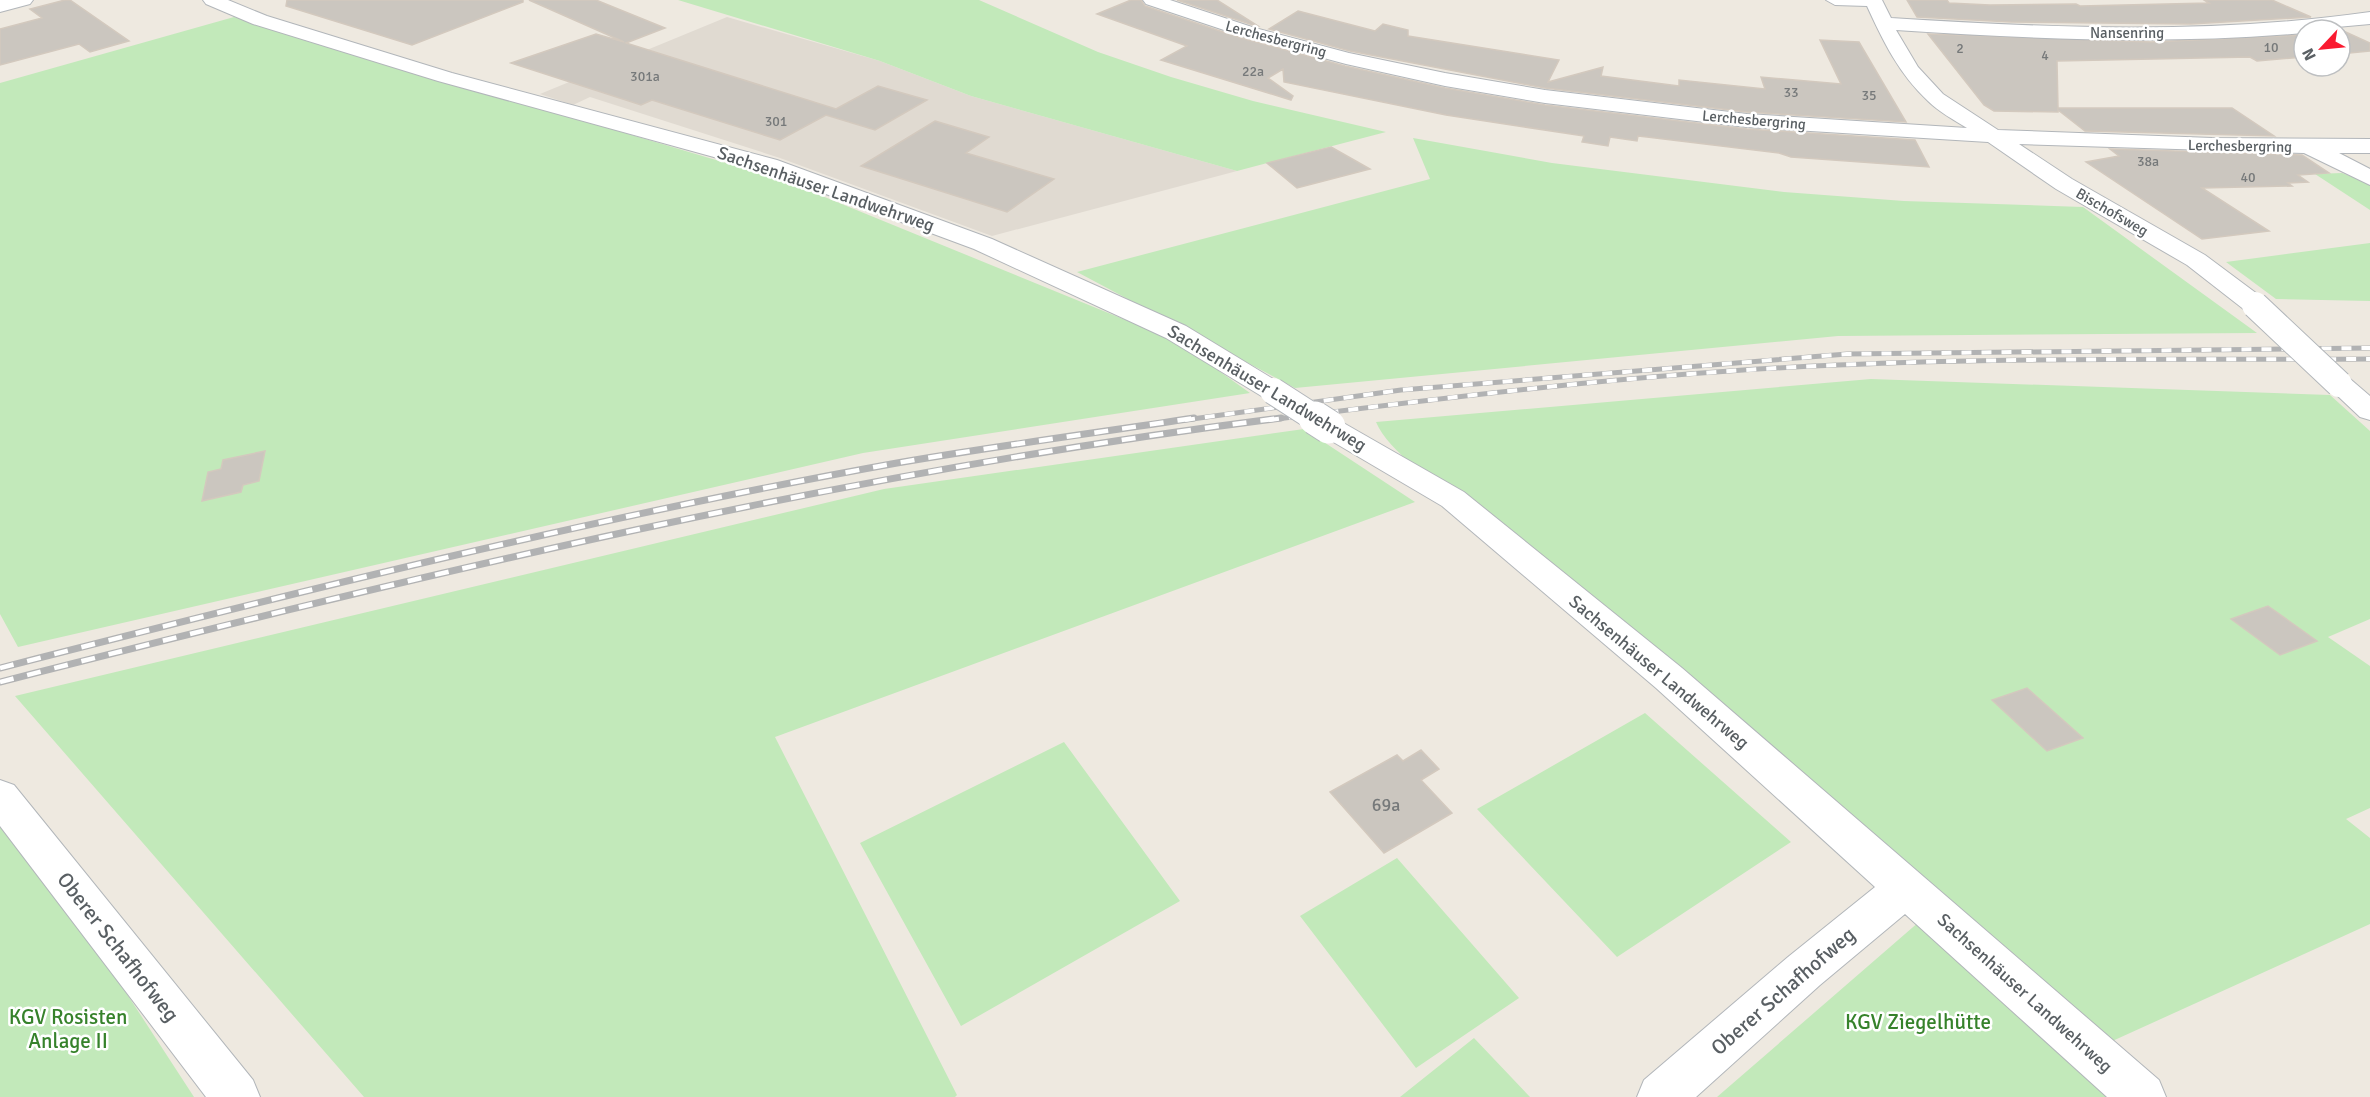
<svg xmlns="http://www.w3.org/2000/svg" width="2370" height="1097" viewBox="0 0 2370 1097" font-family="Signika,sans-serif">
<rect width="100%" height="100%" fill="#eee9e0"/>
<path fill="#e0dad1" d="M 727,17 L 880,61 L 971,96 L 1237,171 L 992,236 L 780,158 L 590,97 L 573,105 L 540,94 Z"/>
<path fill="#c2e9ba" d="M 678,0 L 979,0 L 1098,52 L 1171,77 L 1253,101 L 1386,132 L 1237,171 L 971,96 L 880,61 Z
M 234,17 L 783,180 L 1177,341 L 1250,393 L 863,453 L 18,647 L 0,614 L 0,83 Z
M 1413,138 L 1552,163 L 1784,192 L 1904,201 L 2083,207 L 2257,333 L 1838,336 L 1295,388 L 1077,272 L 1430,179 Z
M 2342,173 L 2370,184 L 2370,210 L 2315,174 Z
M 2370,243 L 2370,301 L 2276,299 L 2226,262 Z
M 1871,379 L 2330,395 L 2370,431 L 2370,619 L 2328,637 L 2370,666 L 2370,808 L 2346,819 L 2370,838 L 2370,924 L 2097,1048 L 1487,521 C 1456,497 1390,456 1376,422 Z
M 1304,429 L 1415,502 L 775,737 L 957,1095 L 955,1097 L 364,1097 L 15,696 L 884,489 Z
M 1645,713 L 1791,842 L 1617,957 L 1477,809 Z
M 1064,742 L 1180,901 L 961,1026 L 860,843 Z
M 0,799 L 194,1097 L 0,1097 Z
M 1397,858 L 1519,998 L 1416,1068 L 1300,916 Z
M 1920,921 L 2112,1097 L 1717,1097 Z
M 1474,1038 L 1530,1097 L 1400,1097 Z"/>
<path fill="#cbc6bf" stroke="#d3c9be" stroke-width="1.5" d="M 65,0 L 70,0 L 129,41 L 90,52 L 79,44 L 0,65 L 0,29 L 42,18 L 30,9 Z
M 287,0 L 523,0 L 523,2 L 412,45 L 286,6 Z
M 529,0 L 596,0 L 665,28 L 626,43 L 836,109 L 878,86 L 927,100 L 875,130 L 826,115 L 780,140 L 652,100 L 641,105 L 511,63 L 596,34 L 624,42 Z
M 1131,0 L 1141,0 L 1145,6 L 1241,38 L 1345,66 L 1445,88 L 1545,105 L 1747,129 L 1915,140 L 1929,167 L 1791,157 L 1779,153 L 1647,137 L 1638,136 L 1637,141 L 1610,137 L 1608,146 L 1582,142 L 1584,136 L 1446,115 L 1284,82 L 1283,69 L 1268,78 L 1293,96 L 1291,100 L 1161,60 L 1187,46 L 1097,14 Z
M 1177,0 L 1217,0 L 1258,26 L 1256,26 Z
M 1907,0 L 1947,0 L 1949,3 L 1990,5 L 2076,4 L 2080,6 L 2209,3 L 2204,0 L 2272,0 L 2311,17 L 2191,24 L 2011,22 L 1917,17 Z
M 1298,11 L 1375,31 L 1383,24 L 1408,30 L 1408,36 L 1559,60 L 1548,82 L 1603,67 L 1601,76 L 1679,86 L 1679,80 L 1765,89 L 1761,77 L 1841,84 L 1820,40 L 1859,42 L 1906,122 L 1747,112 L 1545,88 L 1350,51 L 1269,29 Z
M 2339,29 L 2370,43 L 2370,51 L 2340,54 L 2340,30 L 2329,30 Z
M 1928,34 L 2151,42 L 2304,35 L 2304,57 L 2257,61 L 2250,57 L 2057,61 L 2058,108 L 2232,108 L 2274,136 L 2085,131 L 2058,110 L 2058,112 L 1994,111 L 1984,105 Z
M 935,121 L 989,137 L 966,153 L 1054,179 L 1007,212 L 861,166 Z
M 1331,147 L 1370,169 L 1297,188 L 1267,163 Z
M 2110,149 L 2302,155 L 2329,173 L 2298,175 L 2308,182 L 2288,183 L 2292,186 L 2202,188 L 2269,231 L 2202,239 L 2086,162 L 2119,156 Z
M 265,451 L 259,481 L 243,485 L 241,492 L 202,501 L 208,472 L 221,469 L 223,460 Z
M 2268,606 L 2317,641 L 2280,655 L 2231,619 Z
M 2027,688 L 2083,738 L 2047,751 L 1992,700 Z
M 1421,750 L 1439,769 L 1421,780 L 1452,813 L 1384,853 L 1330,792 L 1397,755 L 1403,761 Z"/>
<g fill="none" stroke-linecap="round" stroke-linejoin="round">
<defs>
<path id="minor" d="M 0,0 L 33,0 L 30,4 L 0,12 Z
M 203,0 L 228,0 L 267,16 L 452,73 L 777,160 L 992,239 L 1186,326 L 1283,385 L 1287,391 L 1283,397 L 1273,400 L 1263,397 L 1166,338 L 974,249 L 761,170 L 438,81 L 253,24 L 206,4 Z
M 1143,0 L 1170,0 L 1255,28 L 1349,53 L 1445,73 L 1545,90 L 1747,114 L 1967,128 C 1954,120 1939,112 1928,101 C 1899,74 1883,41 1867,6 L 1835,5 L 1826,0 L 1882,0 L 1891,18 C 2052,28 2210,35 2370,12 L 2370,24 L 2304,30 L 2304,33 C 2168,45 2033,39 1896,30 L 1918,67 L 1943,94 L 1998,130 L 2212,138 L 2370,139 L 2370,153 L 2339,153 L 2370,169 L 2370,185 L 2304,153 L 2019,144 L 2072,179 L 2205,255 L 2264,299 L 2268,305 L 2264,311 L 2255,313 L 2246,311 L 2187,265 L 2056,189 L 1988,142 L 1747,127 L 1545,103 L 1445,86 L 1346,64 L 1242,36 L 1146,4 Z
M 2339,375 L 2349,378 L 2370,396 L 2370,420 L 2360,417 L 2325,384 L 2329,378 Z
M 1329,418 L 1340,421 L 1464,492 L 1682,668 L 2159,1080 L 2166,1097 L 2107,1097 L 1905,914 L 1820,985 L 1696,1097 L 1637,1097 L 1644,1080 L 1788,957 L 1875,887 L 1656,688 L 1442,506 L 1318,433 L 1314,427 L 1318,421 Z
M 0,780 L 14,785 L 253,1080 L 260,1097 L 206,1097 L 0,826 Z"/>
</defs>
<use href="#minor" stroke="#b2b6ba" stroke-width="2"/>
<use href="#minor" fill="#fff" fill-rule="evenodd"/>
<defs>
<path id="rail-far1" d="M 1185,420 L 1401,390 L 1847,354 L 2370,348
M 1269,420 C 1457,396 1647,373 1837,365 C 2015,357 2193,360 2370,359"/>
<path id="rail" d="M 0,668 C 297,592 595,517 897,463 C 996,446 1095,433 1194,418
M 0,682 C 422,574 848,472 1281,418"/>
</defs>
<use href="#rail-far1" stroke="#b1b2b3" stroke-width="5"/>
<use href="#rail" stroke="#b1b2b3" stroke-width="7"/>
<use href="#rail-far1" stroke="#fff" stroke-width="4" stroke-dasharray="10" stroke-linecap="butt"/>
<use href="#rail" stroke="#fff" stroke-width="4.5" stroke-dasharray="14" stroke-linecap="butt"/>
<defs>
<path id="minor-bridge-far1" d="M 2255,305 L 2339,384
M 1273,391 L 1318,420"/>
<path id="minor-bridge" d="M 1315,418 L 1329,427"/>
</defs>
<use href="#minor-bridge-far1" stroke="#b2b6ba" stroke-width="28" stroke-linecap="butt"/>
<use href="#minor-bridge" stroke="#b2b6ba" stroke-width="35" stroke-linecap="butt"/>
<use href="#minor-bridge-far1" stroke="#fff" stroke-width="26"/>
<use href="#minor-bridge" stroke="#fff" stroke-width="33"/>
</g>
<g text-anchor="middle" stroke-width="5" stroke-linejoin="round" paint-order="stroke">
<g font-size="14" fill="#76797a">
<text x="2271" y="52">10</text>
<text x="1960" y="53">2</text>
<text x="2045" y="60">4</text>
<text x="1253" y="76">22a</text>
<text x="645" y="81">301a</text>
<text x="1791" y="97">33</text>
<text x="1869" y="100">35</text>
<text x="776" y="126">301</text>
<text x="2148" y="166">38a</text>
<text x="2248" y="182">40</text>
</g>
<g font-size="15" fill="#595f63" stroke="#fff">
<text x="2127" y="38">Nansenring</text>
<text transform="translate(1276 39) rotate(15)" y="5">Lerchesbergring</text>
<text transform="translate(1754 120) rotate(5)" y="5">Lerchesbergring</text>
<text transform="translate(2240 146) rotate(1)" y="5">Lerchesbergring</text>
<text transform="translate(2112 212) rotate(30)" y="5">Bischofsweg</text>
</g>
<g font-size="18" fill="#595f63" stroke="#fff">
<text transform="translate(826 189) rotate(19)" y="6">Sachsenhäuser Landwehrweg</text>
<text transform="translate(1267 388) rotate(31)" y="6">Sachsenhäuser Landwehrweg</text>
<text transform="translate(1659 672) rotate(40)" y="6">Sachsenhäuser Landwehrweg</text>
<text transform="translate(2025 993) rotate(42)" y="6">Sachsenhäuser Landwehrweg</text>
</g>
<g font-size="18" fill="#76797a">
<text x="1386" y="811">69a</text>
</g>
<g font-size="21" fill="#595f63" stroke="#fff">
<text transform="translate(118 947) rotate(52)" y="7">Oberer Schafhofweg</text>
<text transform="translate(1783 991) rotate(-41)" y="7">Oberer Schafhofweg</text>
</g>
<g font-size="21" fill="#36822b" stroke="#fff">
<text x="68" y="1024">KGV Rosisten<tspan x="68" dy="24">Anlage II</tspan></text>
<text x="1918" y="1029">KGV Ziegelhütte</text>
</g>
</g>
<g transform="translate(2322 48) rotate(244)"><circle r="28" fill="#ffffff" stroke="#bdbfc1" stroke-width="1.5"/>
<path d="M0-4.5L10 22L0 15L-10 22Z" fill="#fa1a30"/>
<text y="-9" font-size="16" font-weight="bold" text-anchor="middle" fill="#595f63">N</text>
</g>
</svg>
